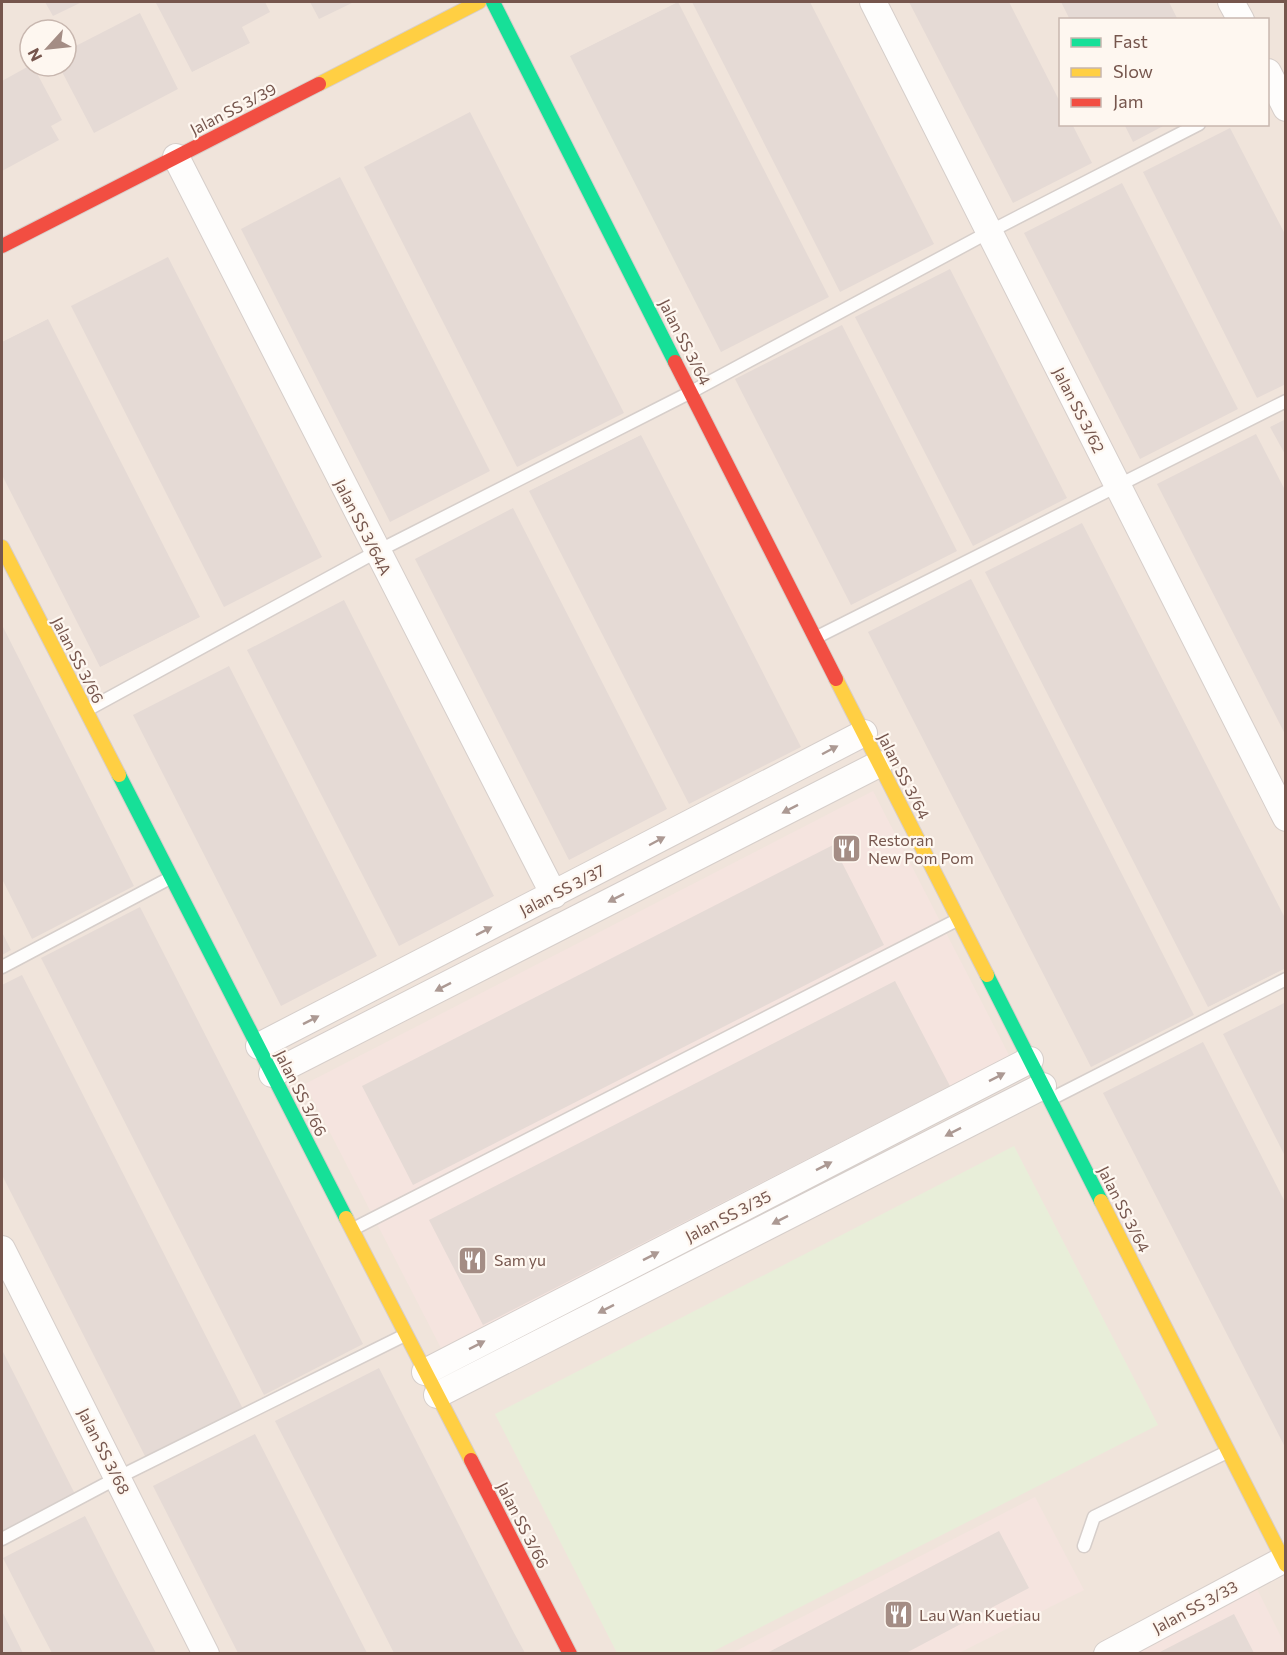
<svg xmlns="http://www.w3.org/2000/svg" width="1287" height="1655" viewBox="0 0 1287 1655" font-family="Commissioner,sans-serif">
<rect width="100%" height="100%" fill="#f8f2ed"/>
<path fill="#f0e4db" fill-rule="evenodd" d="M 2,2 L 1285,2 L 1285,1653 L 2,1654 ZM 1060,20 L 1268,20 L 1268,124 L 1060,124 ZM 30,30 L 66,30 L 66,66 L 30,66 Z"/>
<path fill="#f5e4df" d="M 873,791 L 1011,1059 L 443,1352 L 305,1084 Z
M 1035,1497 L 1084,1590 L 959,1653 L 730,1654 Z
M 1257,1589 L 1285,1645 L 1285,1653 L 1131,1654 Z"/>
<path fill="#e8eed9" d="M 1014,1146 L 1158,1425 L 710,1653 L 617,1653 L 495,1414 Z"/>
<path fill="#e5dad5" d="M 45,2 L 82,2 L 53,16 Z
M 159,2 L 265,2 L 270,12 L 242,27 L 250,43 L 192,72 L 156,3 Z
M 310,2 L 354,2 L 319,19 Z
M 678,2 L 829,297 L 721,352 L 570,56 Z
M 692,2 L 810,2 L 934,244 L 840,292 Z
M 909,2 L 1009,2 L 1060,102 L 1060,124 L 1072,124 L 1092,163 L 1013,203 Z
M 1061,2 L 1169,2 L 1178,20 L 1070,20 Z
M 140,13 L 178,89 L 94,133 L 59,66 L 66,66 L 66,51 Z
M 29,66 L 33,66 L 62,120 L 51,126 L 59,140 L 2,171 L 2,81 Z
M 470,112 L 624,413 L 517,467 L 364,167 Z
M 1124,124 L 1167,124 L 1133,142 Z
M 1230,128 L 1286,236 L 1286,384 L 1257,398 L 1143,172 Z
M 340,177 L 490,471 L 390,522 L 241,229 Z
M 1122,183 L 1238,409 L 1140,459 L 1024,233 Z
M 168,257 L 322,557 L 224,607 L 71,306 Z
M 950,269 L 1067,498 L 973,546 L 855,317 Z
M 48,319 L 200,617 L 100,667 L 2,475 L 2,342 Z
M 842,325 L 957,551 L 851,605 L 735,379 Z
M 1286,419 L 1286,456 L 1270,427 Z
M 1256,434 L 1286,492 L 1286,736 L 1157,484 Z
M 641,435 L 801,747 L 689,804 L 529,491 Z
M 513,508 L 667,809 L 569,860 L 415,559 Z
M 1082,523 L 1286,920 L 1286,968 L 1208,1007 L 985,572 Z
M 971,579 L 1194,1015 L 1091,1067 L 868,632 Z
M 344,600 L 494,896 L 399,946 L 247,650 Z
M 2,625 L 134,886 L 32,939 L 2,879 Z
M 229,666 L 377,956 L 281,1006 L 133,715 Z
M 833,845 L 884,945 L 413,1185 L 362,1086 Z
M 140,907 L 363,1344 L 264,1395 L 41,958 Z
M 2,932 L 11,950 L 2,955 Z
M 22,975 L 243,1409 L 146,1458 L 2,1175 L 2,985 Z
M 895,981 L 950,1086 L 483,1325 L 429,1220 Z
M 1286,1002 L 1286,1158 L 1223,1034 Z
M 1203,1042 L 1286,1204 L 1286,1449 L 1103,1093 Z
M 2,1350 L 76,1496 L 2,1534 Z
M 379,1368 L 513,1631 L 525,1653 L 394,1653 L 275,1421 Z
M 255,1434 L 300,1522 L 367,1653 L 238,1653 L 212,1602 L 153,1486 Z
M 85,1516 L 115,1575 L 156,1653 L 52,1653 L 33,1617 L 3,1558 Z
M 999,1531 L 1029,1588 L 906,1653 L 767,1653 Z
M 2,1611 L 23,1653 L 2,1653 Z
M 1234,1614 L 1254,1653 L 1158,1653 Z"/>
<g fill="none" stroke-linecap="round" stroke-linejoin="round">
<defs>
<path id="lane" d="M 817,637 L 1286,401
M 87,710 L 376,552 L 691,392 L 989,232 L 1199,124
M 2,967 L 170,878
M 1051,1099 L 1286,979
M 353,1229 L 957,920
M 2,1539 L 117,1478 L 405,1335
M 1084,1546 L 1094,1517 L 1227,1452"/>
<path id="street" d="M 873,2 L 1286,818
M 1231,2 L 1241,20
M 1268,72 L 1286,108
M 176,157 L 554,895
M 259,1046 L 864,733
M 272,1074 L 879,764
M 2,1249 L 206,1654
M 425,1372 L 1030,1060
M 437,1395 L 1043,1086
M 1107,1654 L 1283,1560"/>
<path id="fast" d="M 493,2 L 675,362
M 119,775 L 346,1218
M 987,975 L 1101,1201"/>
<path id="slow" d="M 319,84 L 479,2
M 2,547 L 119,775
M 836,679 L 987,975
M 1101,1201 L 1286,1565
M 346,1218 L 471,1460"/>
<path id="jam" d="M 2,246 L 319,84
M 675,362 L 836,679
M 471,1460 L 570,1654"/>
</defs>
<use href="#lane" stroke="#d6ceca" stroke-width="15"/>
<use href="#street" stroke="#d6ceca" stroke-width="28"/>
<use href="#fast" stroke="#d7ceca" stroke-width="16"/>
<use href="#slow" stroke="#d7ceca" stroke-width="16"/>
<use href="#jam" stroke="#d7ceca" stroke-width="16"/>
<use href="#lane" stroke="#fefdfc" stroke-width="12"/>
<use href="#street" stroke="#fefdfc" stroke-width="26"/>
<use href="#fast" stroke="#16e098" stroke-width="14"/>
<use href="#slow" stroke="#ffcf43" stroke-width="14"/>
<use href="#jam" stroke="#f24e42" stroke-width="14"/>
</g>
<defs><path id="oneway-solid" d="M-6-.8H1V-3.2L6.5 0L1 3.2V.8H-6Z" transform="scale(1.5)"/></defs>
<g fill="#ac9993">
<use href="#oneway-solid" transform="translate(830 750) rotate(-28)"/>
<use href="#oneway-solid" transform="translate(790 809) rotate(153)"/>
<use href="#oneway-solid" transform="translate(657 841) rotate(-28)"/>
<use href="#oneway-solid" transform="translate(616 898) rotate(153)"/>
<use href="#oneway-solid" transform="translate(484 931) rotate(-27)"/>
<use href="#oneway-solid" transform="translate(443 987) rotate(153)"/>
<use href="#oneway-solid" transform="translate(311 1020) rotate(-27)"/>
<use href="#oneway-solid" transform="translate(997 1077) rotate(-27)"/>
<use href="#oneway-solid" transform="translate(953 1132) rotate(153)"/>
<use href="#oneway-solid" transform="translate(824 1166) rotate(-27)"/>
<use href="#oneway-solid" transform="translate(780 1220) rotate(153)"/>
<use href="#oneway-solid" transform="translate(651 1256) rotate(-27)"/>
<use href="#oneway-solid" transform="translate(606 1309) rotate(153)"/>
<use href="#oneway-solid" transform="translate(477 1345) rotate(-27)"/>
</g>
<defs>
<symbol id="restaurant-square" viewBox="-11 -11 22 22"><rect x="-9" y="-9" width="18" height="18" rx="4" fill="#a48d85" stroke="#fef7f0"/><path d="M-5-6h1v4h1v-4h1v4h1v-4h1v5L-1.5 .5V6h-2V.5L-5-1ZM5-6V6H3V1.5H1.5Q1.5-4 5-6Z" fill="#fff"/></symbol>
</defs>
<g fill-rule="evenodd">
<use href="#restaurant-square" x="830" y="832" width="33" height="33"/>
<use href="#restaurant-square" x="456" y="1244" width="33" height="33"/>
<use href="#restaurant-square" x="882" y="1598" width="33" height="33"/>
</g>
<g text-anchor="middle" stroke-width="4.5" stroke-linejoin="round" paint-order="stroke">
<g font-size="16" fill="#76564d" stroke="#fef7f0">
<text transform="translate(233 109) rotate(-27)" y="6">Jalan SS 3/39</text>
<text transform="translate(685 342) rotate(63)" y="6">Jalan SS 3/64</text>
<text transform="translate(1079 410) rotate(63)" y="6">Jalan SS 3/62</text>
<text transform="translate(363 527) rotate(63)" y="6">Jalan SS 3/64A</text>
<text transform="translate(78 660) rotate(63)" y="6">Jalan SS 3/66</text>
<text transform="translate(904 776) rotate(63)" y="6">Jalan SS 3/64</text>
<text transform="translate(562 890) rotate(-27)" y="6">Jalan SS 3/37</text>
<text transform="translate(301 1093) rotate(63)" y="6">Jalan SS 3/66</text>
<text transform="translate(1124 1209) rotate(63)" y="6">Jalan SS 3/64</text>
<text transform="translate(728 1216) rotate(-27)" y="6">Jalan SS 3/35</text>
<text transform="translate(104 1451) rotate(63)" y="6">Jalan SS 3/68</text>
<text transform="translate(523 1525) rotate(63)" y="6">Jalan SS 3/66</text>
<text transform="translate(1195 1607) rotate(-28)" y="6">Jalan SS 3/33</text>
</g>
<g font-size="16" fill="#76564d" stroke="#fef7f0" text-anchor="start">
<text x="868" y="846">Restoran<tspan x="868" dy="18">New Pom Pom</tspan></text>
<text x="494" y="1266">Sam yu</text>
<text x="919" y="1621">Lau Wan Kuetiau</text>
</g>
</g>
<rect width="1287" height="1655" fill="none" stroke="#76564d" stroke-width="6"/>
<rect x="1059" y="18" width="210" height="108" fill="#fef7f0" stroke="#c8b7af" stroke-width="1.5"/>
<rect x="1071" y="38" width="30" height="9" fill="#16e098" stroke="#c8b7af" stroke-width="1.5"/>
<text x="1113" y="48" font-size="18" fill="#76564d">Fast</text>
<rect x="1071" y="68" width="30" height="9" fill="#ffcf43" stroke="#c8b7af" stroke-width="1.5"/>
<text x="1113" y="78" font-size="18" fill="#76564d">Slow</text>
<rect x="1071" y="98" width="30" height="9" fill="#f24e42" stroke="#c8b7af" stroke-width="1.5"/>
<text x="1113" y="108" font-size="18" fill="#76564d">Jam</text>
<g transform="translate(48 48) rotate(243)"><circle r="28" fill="#fef7f0" stroke="#c8b7af" stroke-width="1.5"/>
<path d="M0-4.5L10 22L0 15L-10 22Z" fill="#a48d85"/>
<text y="-9" font-size="16" font-weight="bold" text-anchor="middle" fill="#76564d">N</text>
</g>
</svg>
